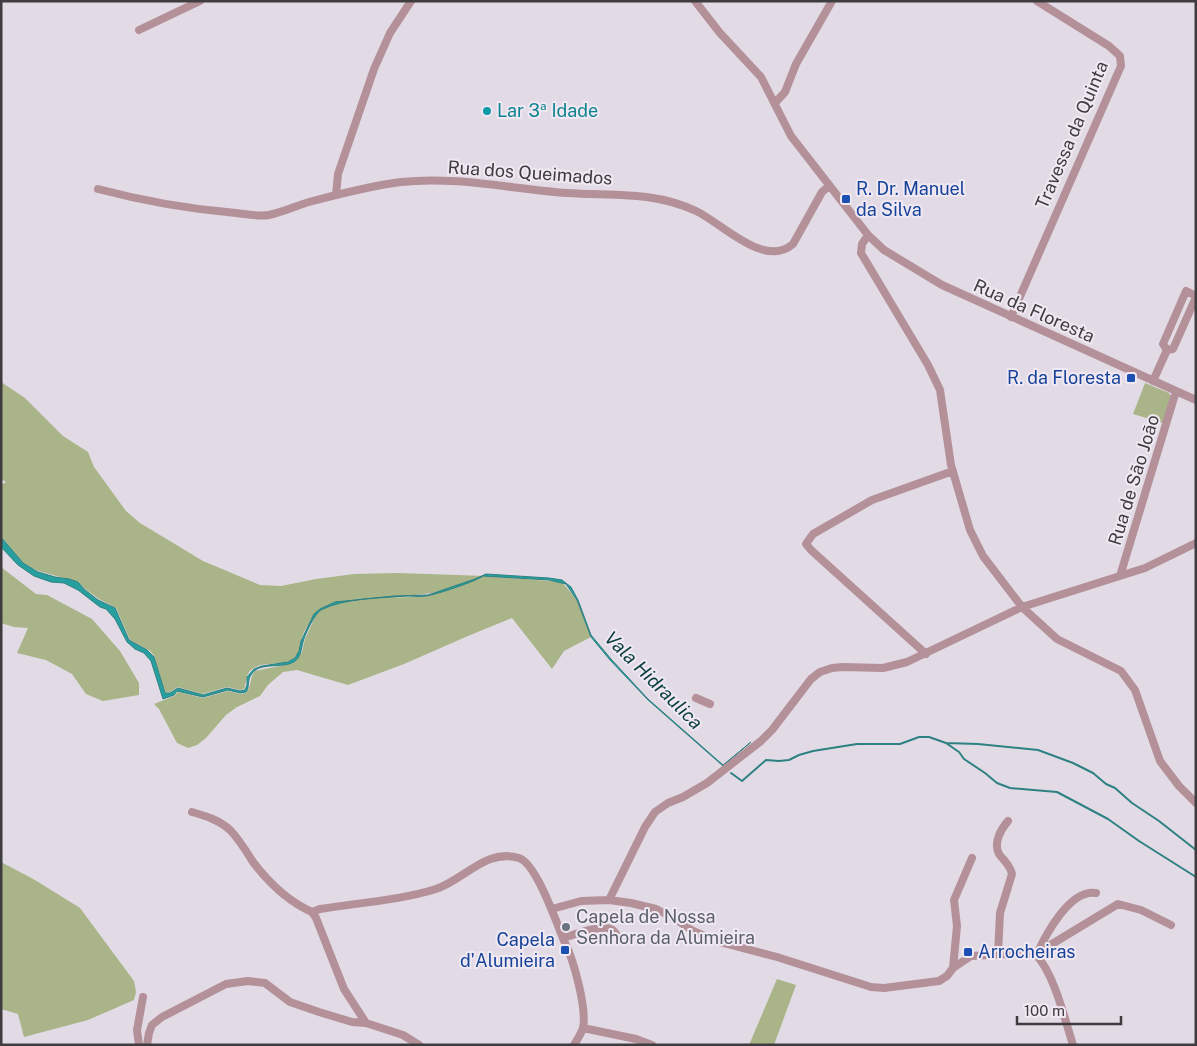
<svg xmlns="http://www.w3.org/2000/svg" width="1197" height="1046" viewBox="0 0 1197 1046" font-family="'Public Sans',sans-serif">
<rect width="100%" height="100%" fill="#e2dbe5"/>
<path fill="#a9b589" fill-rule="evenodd" d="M 1,382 L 25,398 L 63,436 L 88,452 L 94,467 L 126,511 L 140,523 L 203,561 L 260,585 L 281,586 L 316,579 L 354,574 L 398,573 L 486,576 L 562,582 L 577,600 L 591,637 L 564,651 L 552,669 L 512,618 L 468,636 L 404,664 L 348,685 L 297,670 L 283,672 L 268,685 L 260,696 L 237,707 L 226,715 L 206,738 L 197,745 L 188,748 L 177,743 L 159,709 L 154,704 L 174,696 L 178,692 L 203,698 L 228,691 L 240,694 L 246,693 C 252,687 249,678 255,671 L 294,663 L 302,652 L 305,639 L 315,617 C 309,623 303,632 301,640 C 299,647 300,653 294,658 C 282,668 262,659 250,671 C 245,676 247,683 244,689 L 240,690 L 227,687 L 202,694 L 178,687 L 170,692 L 165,692 L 154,656 L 150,651 L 130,640 L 116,608 L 99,599 L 85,589 L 79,582 L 38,571 L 23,563 L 1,536 L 1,484 L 3,484 L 6,482 L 1,479 ZM 459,585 L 428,596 L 390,598 L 432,593 Z
M 1145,383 L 1169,393 L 1171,397 L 1163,423 L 1133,414 Z
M 1,567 L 36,594 L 47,595 L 92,619 L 120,651 L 139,683 L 139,695 L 103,701 L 86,694 L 72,674 L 46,660 L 17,653 L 28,628 L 14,627 L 1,623 Z
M 1,862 L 35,880 L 80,908 L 134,981 L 136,992 L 134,1000 L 88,1020 L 24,1037 L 18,1014 L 1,1009 Z
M 777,979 L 796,985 L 774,1045 L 749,1045 Z"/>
<path fill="#279f9f" stroke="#2e8182" d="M 1,537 L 23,563 L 38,572 L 55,577 L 69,579 L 78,582 L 85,590 L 98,600 L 115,608 L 129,640 L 147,650 L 154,657 L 165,693 L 170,693 L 178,688 L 203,695 L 227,688 L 240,691 L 245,690 L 247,685 L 247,677 L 254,669 L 262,666 L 288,662 L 295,658 L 299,651 L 301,641 L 314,614 L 320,609 L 335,602 L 394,596 L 428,595 L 475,579 L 486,574 L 549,578 L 562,580 L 571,587 L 578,600 L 591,635 L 611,659 L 648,699 L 723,765 L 751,742 L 723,766 L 648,700 L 610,660 L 591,637 L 577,600 L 566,584 L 549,580 L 483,576 C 474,582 438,594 426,596 C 420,597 414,596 407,596 C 382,598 344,598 321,610 C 315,613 305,634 303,642 C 301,650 301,657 294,662 C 282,669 259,661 251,675 C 247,680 250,687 246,692 L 240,693 L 228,690 L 203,697 L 177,691 L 174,695 L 163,699 L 151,661 L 144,653 L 135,649 L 127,642 L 115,619 L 106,609 L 100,607 L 78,590 L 64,583 L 51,582 L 34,576 L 18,565 L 1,547 Z"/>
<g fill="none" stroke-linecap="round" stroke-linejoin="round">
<path stroke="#2e8182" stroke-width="2" d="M 946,743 L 959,752 L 964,759 L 985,773 L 997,783 L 1010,788 L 1057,792 L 1108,819 L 1139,841 L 1196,877
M 731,773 L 742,781 L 766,760 L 779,761 L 789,760 L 799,755 L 813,751 L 857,744 L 900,744 L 919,737 L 929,737 L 946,743 L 978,744 L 1038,750 L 1073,763 L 1093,773 L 1106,784 L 1115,788 L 1132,803 L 1159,821 L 1196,850"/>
<path stroke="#b49099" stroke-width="8" d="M 695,1 L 720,33 L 761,77 L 791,136 L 868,235 L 884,250 L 942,285 L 1196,400
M 139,30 L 200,1
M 775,103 L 785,92 L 796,64 L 832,1
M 98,189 C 143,201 189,209 236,213 C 246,214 259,217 269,215 C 283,212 296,206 309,202 C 339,194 370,186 401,182 C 457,176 511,189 567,193 C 613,196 654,191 696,211 C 722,223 764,269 793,244 L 822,192 L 829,186
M 336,195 L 338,174 L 374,69 L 390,33 L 411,1
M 868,235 L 862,244 L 861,253 L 928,365 L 940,390 L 951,465 L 970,530 L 983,556 L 1022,607 L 1057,639 L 1121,671 L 1135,690 L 1160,761 L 1179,786 L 1196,803
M 1011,317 L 1121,66 L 1120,56 L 1109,46 L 1037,1
M 1167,350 L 1163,344 L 1186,291 L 1196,296
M 1153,381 L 1167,350 L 1173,349 L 1196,297
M 1120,576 L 1176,391
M 926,654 L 811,550 L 806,544 L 813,534 L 872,500 L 953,471
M 696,698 L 710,704
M 192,812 C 206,816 219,820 230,830 C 239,839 246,851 253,862 C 269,883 287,901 312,912
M 609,900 L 645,827 L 655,812 L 668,803 L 683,797 L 707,783 L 761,741 L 772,730 L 811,679 L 820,672 L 832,668 L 842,667 L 883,668 L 907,662 L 1022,607 L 1145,568 L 1196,543
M 552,909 L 581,901 L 609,900 L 631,903 L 656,909 L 674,918 L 693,931 L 716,941 L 777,957 L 871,987 L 884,988 L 939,981 L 947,976 L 953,968 L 971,956 L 1027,953 L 1036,955
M 312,912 L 320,909 C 357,903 401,900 436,889 C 464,880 486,848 519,858 C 537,864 557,925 565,943 C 574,961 587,1009 583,1028 C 581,1034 577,1040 574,1045
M 312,912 L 316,918 L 344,989 L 366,1023
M 563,938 C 573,935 602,924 611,929 C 614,930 615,933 617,935
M 998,954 L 1000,913 L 1012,874 C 1010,865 1004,861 999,854 C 993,843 1001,829 1008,821
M 1037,954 C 1046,934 1070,889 1096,893
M 1036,955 L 1047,947 L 1118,904 L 1141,910 L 1171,925
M 1036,955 C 1054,973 1065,1020 1073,1045
M 953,968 L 957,926 L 954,900 L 972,858
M 583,1028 L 636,1039 L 652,1045
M 139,1045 L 137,1030 L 143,997
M 147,1045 L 149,1033 L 152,1025 L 162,1017 L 226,984 L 248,981 L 265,983 L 290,1002 L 319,1012 L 352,1022 L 366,1023 L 403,1035 L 419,1045"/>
</g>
<circle fill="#0f9aa8" stroke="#f0e8f2" stroke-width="2" cx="487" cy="111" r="5"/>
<g fill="#1a4fb4" stroke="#f0e8f2" stroke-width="2">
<rect x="841" y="194" width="10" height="10" rx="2.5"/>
<rect x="1126" y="373" width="10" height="10" rx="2.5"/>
<rect x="560" y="945" width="10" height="10" rx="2.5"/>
<rect x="963" y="947" width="10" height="10" rx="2.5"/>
</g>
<circle fill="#6b7280" stroke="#f0e8f2" stroke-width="2" cx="566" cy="927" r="5"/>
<g text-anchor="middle" stroke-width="4" stroke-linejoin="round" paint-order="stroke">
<g font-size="18" fill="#0d838f" stroke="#f0e8f2" text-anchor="start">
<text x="497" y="117">Lar 3ª Idade</text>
</g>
<g font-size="18" fill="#3e3c3f" stroke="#f0e8f2">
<text transform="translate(1072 135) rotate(-67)" y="6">Travessa da Quinta</text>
<text transform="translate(530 173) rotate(4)" y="6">Rua dos Queimados</text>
<text transform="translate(1034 311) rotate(24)" y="6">Rua da Floresta</text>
<text transform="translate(1134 480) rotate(-73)" y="6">Rua de São João</text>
</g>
<g font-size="18" fill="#164399" stroke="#f0e8f2" text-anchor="start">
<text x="856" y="195">R. Dr. Manuel<tspan x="856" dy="21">da Silva</tspan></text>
<text x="1121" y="384" text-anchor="end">R. da Floresta</text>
<text x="555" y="946" text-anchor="end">Capela<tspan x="555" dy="21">d'Alumieira</tspan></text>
<text x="978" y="958">Arrocheiras</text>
</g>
<g font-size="18" fill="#5b616d" stroke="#f0e8f2" text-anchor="start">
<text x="576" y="923">Capela de Nossa<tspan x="576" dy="21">Senhora da Alumieira</tspan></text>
</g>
<g font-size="19" font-style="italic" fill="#093e3e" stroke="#f0e8f2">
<text transform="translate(654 680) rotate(45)" y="7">Vala Hidraulica</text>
</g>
</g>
<rect width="1197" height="1046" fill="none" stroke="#3e3c3f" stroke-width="5"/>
<path d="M1017 1016v8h104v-8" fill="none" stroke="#3e3c3f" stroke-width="2.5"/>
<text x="1024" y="1016" font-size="15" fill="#3e3c3f" stroke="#f0e8f2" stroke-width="4" paint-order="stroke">100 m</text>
</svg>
